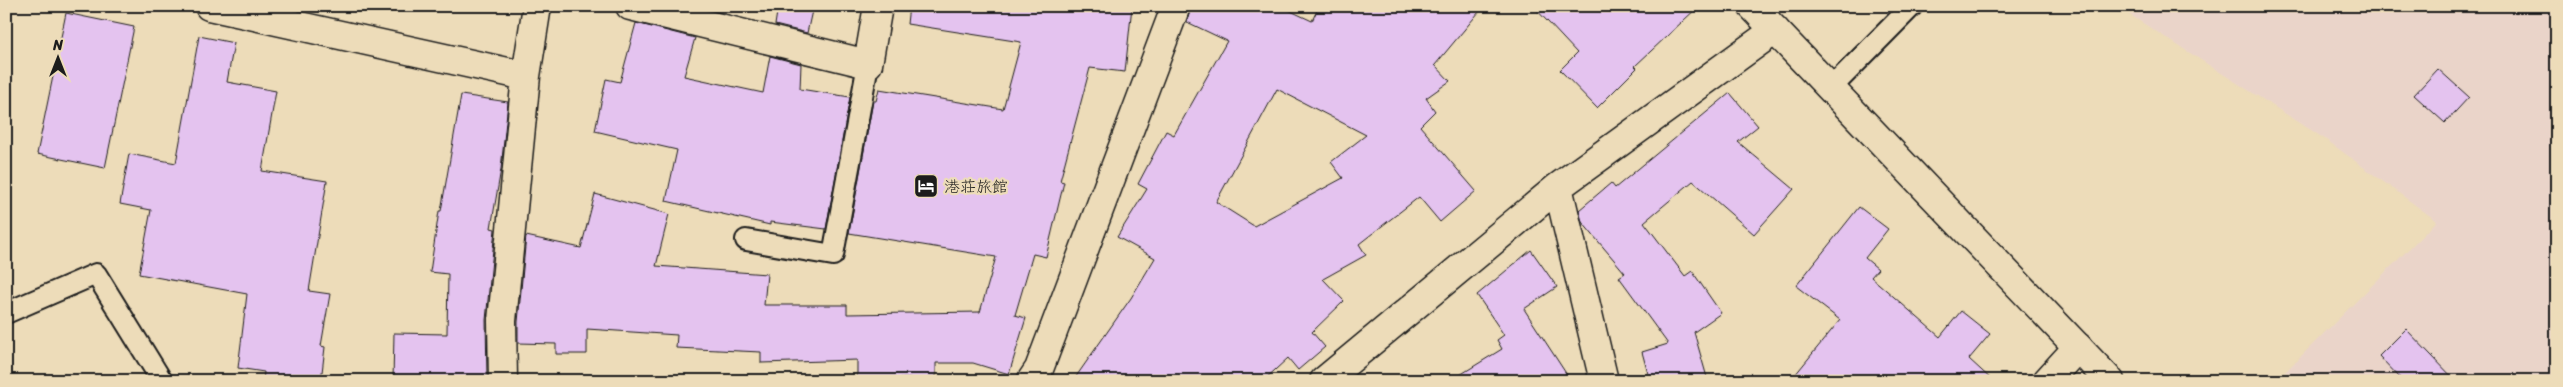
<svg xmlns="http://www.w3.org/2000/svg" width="2563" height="387" viewBox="0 0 2563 387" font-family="Sriracha,'Klee One',sans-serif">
<rect width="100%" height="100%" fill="#eddcb9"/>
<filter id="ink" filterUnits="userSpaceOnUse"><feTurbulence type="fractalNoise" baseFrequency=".02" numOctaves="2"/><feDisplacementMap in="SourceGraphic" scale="10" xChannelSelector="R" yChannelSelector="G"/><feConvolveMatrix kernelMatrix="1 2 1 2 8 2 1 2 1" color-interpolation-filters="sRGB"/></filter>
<g filter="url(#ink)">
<path fill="#ead4c9" d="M 2116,6 L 2557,6 L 2557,381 L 2276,381 L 2437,221 L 2325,139 Z"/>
<path fill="#e4c3ef" stroke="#1c1c1c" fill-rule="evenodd" d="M 778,6 L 813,6 L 807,33 L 775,25 Z
M 909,6 L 1132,6 L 1125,72 L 1090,68 L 1060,181 L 1064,182 L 1046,257 L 1033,254 L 1015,315 L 1026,318 L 1009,374 L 973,363 L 936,363 L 936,379 L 857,379 L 857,360 L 761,363 L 761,352 L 676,348 L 677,335 L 587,329 L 587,354 L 556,354 L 556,344 L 518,343 L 518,322 L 526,236 L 581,248 L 595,194 L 669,214 L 656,266 L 767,274 L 764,305 L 847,305 L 847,314 L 980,312 L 996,257 L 849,233 L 873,101 L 876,101 L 879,89 L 1003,109 L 1021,42 L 907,24 Z
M 1191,6 L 1280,6 L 1312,21 L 1319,6 L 1484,6 L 1435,65 L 1450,81 L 1426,98 L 1435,111 L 1420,126 L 1476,191 L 1440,222 L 1419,197 L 1359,244 L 1366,255 L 1323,279 L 1344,301 L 1312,332 L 1325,347 L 1298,370 L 1288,358 L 1263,381 L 1073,381 L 1131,298 L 1155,258 L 1117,237 L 1147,189 L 1138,184 L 1166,131 L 1174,135 L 1227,41 L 1187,22 ZM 1277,89 L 1366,135 L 1331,162 L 1343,178 L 1254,226 L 1216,202 Z
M 1533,6 L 1699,6 L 1635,66 L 1637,68 L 1597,108 L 1560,70 L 1577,53 Z
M 66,13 L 134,27 L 105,168 L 37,154 Z
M 636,23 L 695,38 L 684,76 L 763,93 L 770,56 L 801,64 L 800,89 L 850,97 L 826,229 L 770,222 L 770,225 L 666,201 L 677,150 L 595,131 L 606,79 L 620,82 Z
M 199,36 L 234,43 L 227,82 L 276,91 L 262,171 L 327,181 L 309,291 L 330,294 L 321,346 L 325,347 L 321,381 L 263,381 L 264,372 L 238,368 L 247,294 L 139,274 L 151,210 L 120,204 L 129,154 L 176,163 Z
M 2438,69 L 2469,97 L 2445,123 L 2414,95 Z
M 1730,93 L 1758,126 L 1738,142 L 1794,189 L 1754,234 L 1693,181 L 1644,222 L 1685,276 L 1692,271 L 1721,313 L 1694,332 L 1708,381 L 1650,381 L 1642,352 L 1668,344 L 1619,277 L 1625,273 L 1582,222 L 1579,210 L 1611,183 L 1615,188 Z
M 461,95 L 508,102 L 501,169 L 491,228 L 495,229 L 486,320 L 487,379 L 441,378 L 441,381 L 393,381 L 394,333 L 447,334 L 448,274 L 430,272 L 439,211 L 441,211 Z
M 1859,207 L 1888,229 L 1865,258 L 1878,269 L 1871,277 L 1940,337 L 1961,311 L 1990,334 L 1969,359 L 1993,381 L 1790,381 L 1840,320 L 1796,286 Z
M 1531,250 L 1557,287 L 1524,309 L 1571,381 L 1450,381 L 1502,349 L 1497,340 L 1504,335 L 1477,295 Z
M 2406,329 L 2456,381 L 2403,381 L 2379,356 Z"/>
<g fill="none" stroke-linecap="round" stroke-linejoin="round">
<defs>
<path id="service" d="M 1831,88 L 1912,6
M 746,240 L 833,255 L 868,64
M 6,313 L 96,274 L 162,381"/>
<path id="minor" d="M 209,6 L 526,76
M 630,6 L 868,64 L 878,6
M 1558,187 L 1604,381
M 503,381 L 502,321 L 526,76 L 537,6
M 1031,381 L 1039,369 L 1176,6
M 1324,381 L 1558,187 L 1775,30
M 2047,381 L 2078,347"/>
<path id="tertiary" d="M 1752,6 L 2110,381"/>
</defs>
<use href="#service" stroke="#1c1c1c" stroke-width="24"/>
<use href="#minor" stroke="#1c1c1c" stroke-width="31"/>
<use href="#tertiary" stroke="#1c1c1c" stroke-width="31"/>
<use href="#service" stroke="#eddcb9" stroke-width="20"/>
<use href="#minor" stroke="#eddcb9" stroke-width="28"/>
<use href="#tertiary" stroke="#eddcb9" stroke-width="28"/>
</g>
</g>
<defs>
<symbol id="hotel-square" viewBox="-11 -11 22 22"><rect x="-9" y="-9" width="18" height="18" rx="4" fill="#1c1c1c" stroke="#eddcb9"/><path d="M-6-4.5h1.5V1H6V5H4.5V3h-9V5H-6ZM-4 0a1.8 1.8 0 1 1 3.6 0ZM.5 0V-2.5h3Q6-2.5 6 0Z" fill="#fff"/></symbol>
</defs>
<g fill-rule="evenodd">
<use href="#hotel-square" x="912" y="172" width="28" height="28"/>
</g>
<g text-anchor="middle" stroke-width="4.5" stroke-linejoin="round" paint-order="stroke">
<g font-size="16" fill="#1c1c1c" stroke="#eddcb9" text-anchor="start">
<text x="944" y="192">港荘旅館</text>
</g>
</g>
<rect width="2563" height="387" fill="none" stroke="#eddcb9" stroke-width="25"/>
<rect x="12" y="12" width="2538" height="362" fill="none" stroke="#1c1c1c" stroke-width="2" filter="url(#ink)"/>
<g transform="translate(58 58)" stroke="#eddcb9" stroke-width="4" paint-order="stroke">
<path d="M0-4L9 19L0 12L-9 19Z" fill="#1c1c1c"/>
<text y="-8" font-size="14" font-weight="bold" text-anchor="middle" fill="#1c1c1c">N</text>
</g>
</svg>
